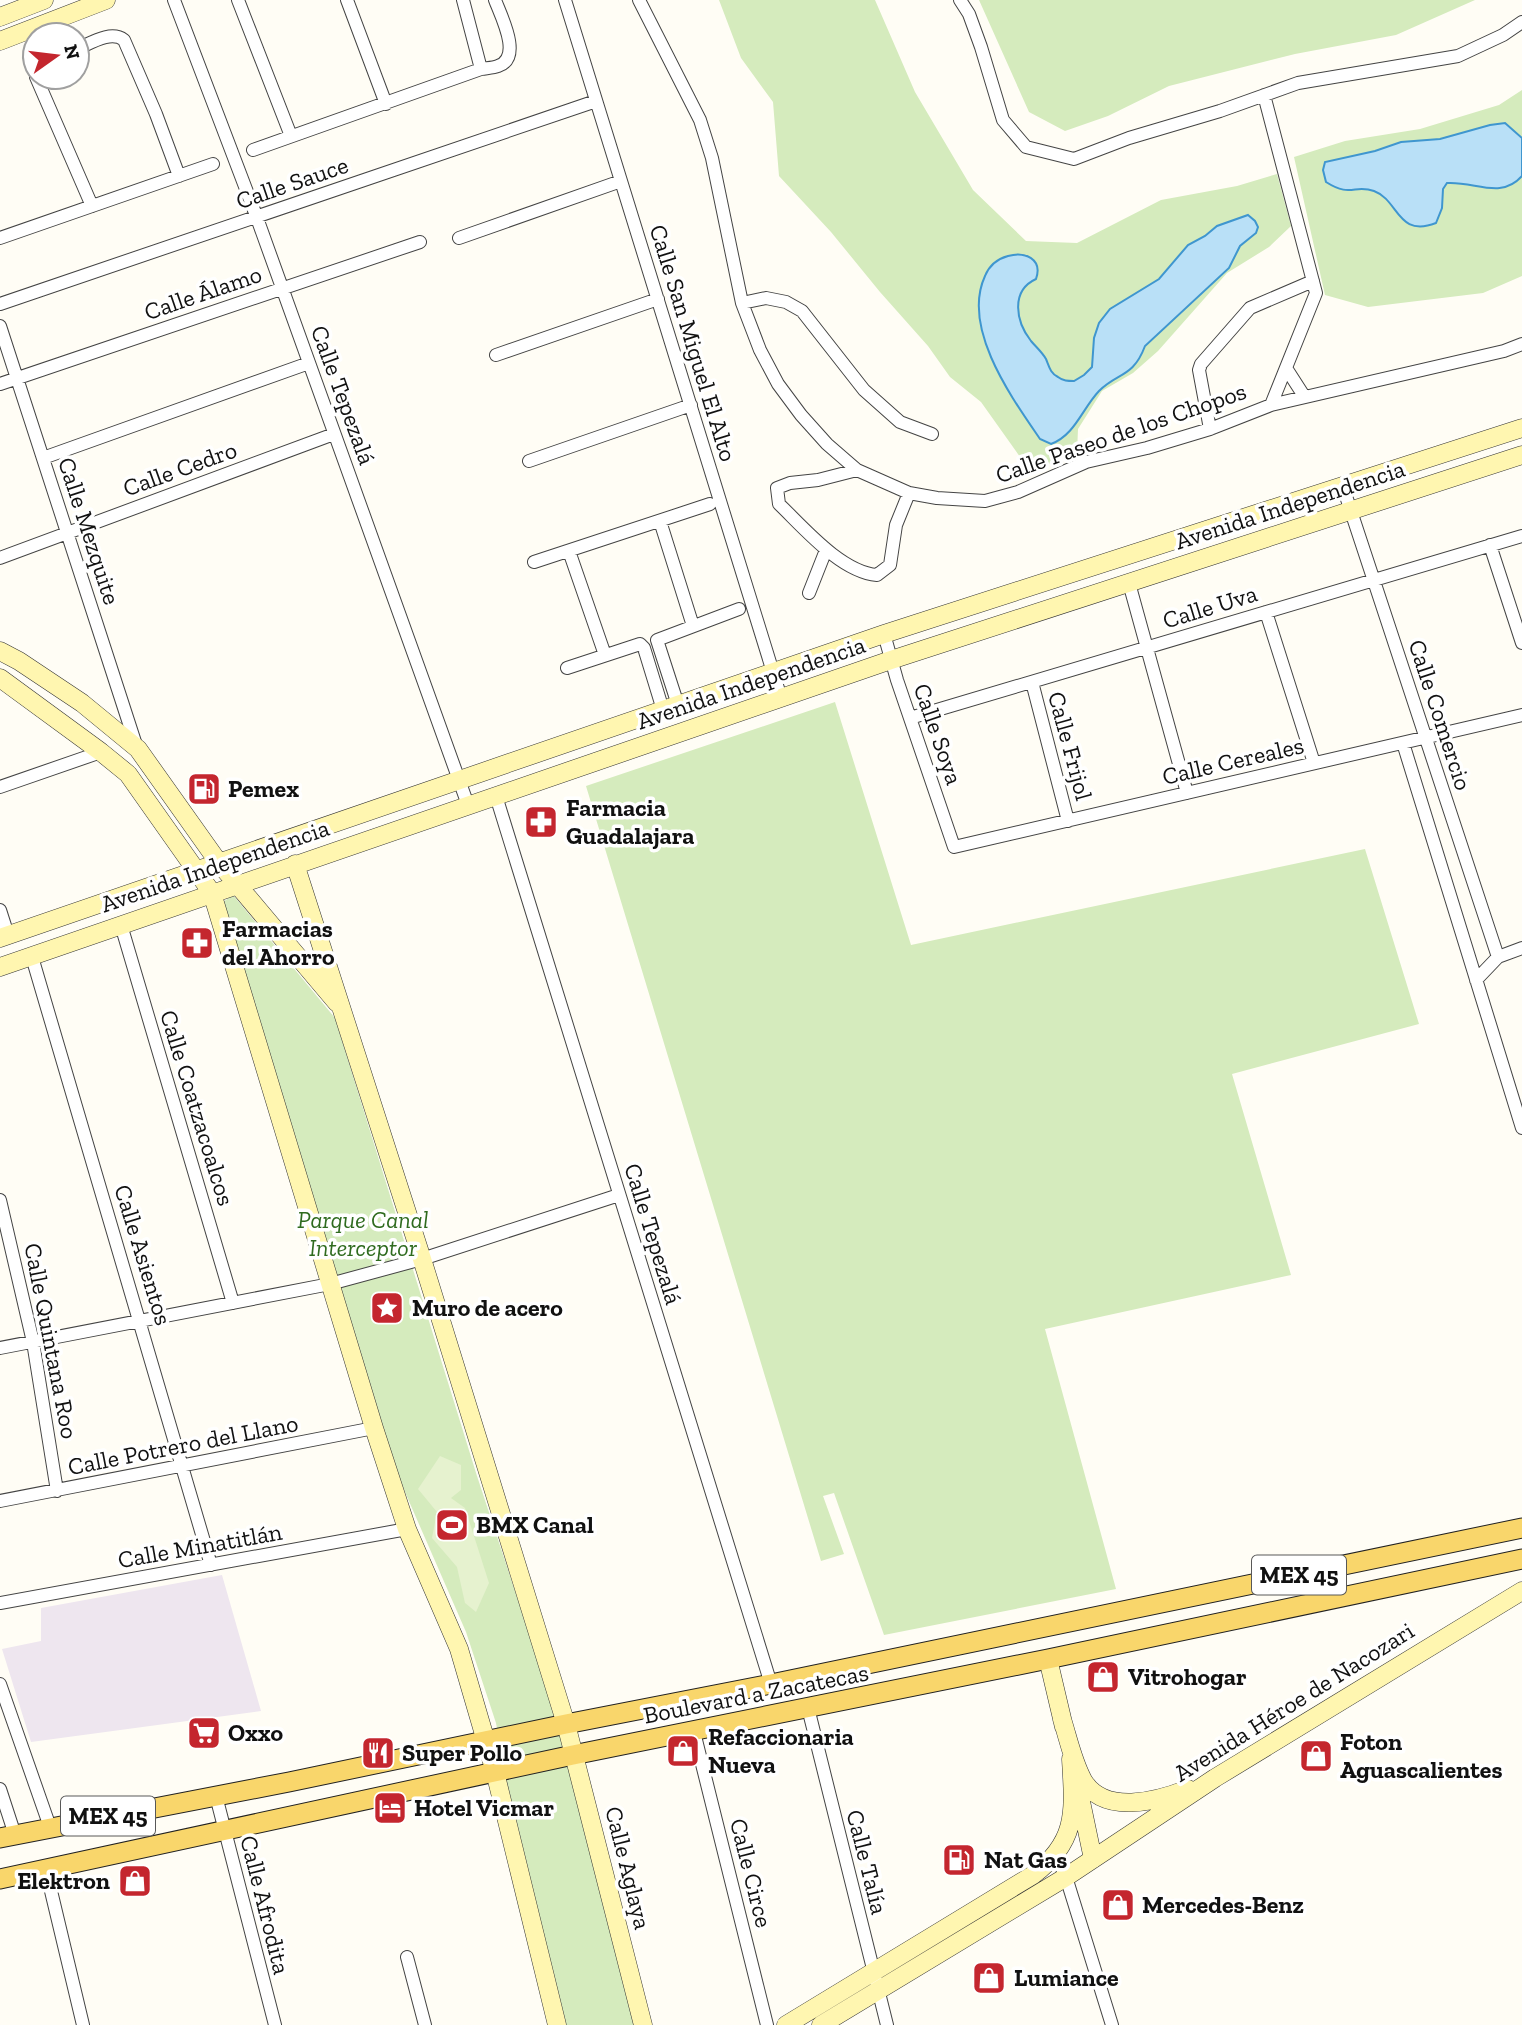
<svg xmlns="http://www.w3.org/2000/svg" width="1522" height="2025" viewBox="0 0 1522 2025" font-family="'Zilla Slab',serif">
<rect width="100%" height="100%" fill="#fffdf5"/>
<path fill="#eee6ef" d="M 222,1575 L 261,1711 L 31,1742 L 2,1649 L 41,1641 L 41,1608 Z"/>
<path fill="#d5ebbd" d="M 719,0 L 875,0 L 915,92 L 973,190 L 1026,241 L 1077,243 L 1161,200 L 1237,186 L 1277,174 L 1291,226 L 1269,247 L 1227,273 L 1158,351 L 1133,373 L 1102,391 L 1078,429 L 1077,453 L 1030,471 L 981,402 L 950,377 L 928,346 L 880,292 L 831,232 L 779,176 L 773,102 L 741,58 Z
M 979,0 L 1475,0 L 1396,35 L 1295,54 L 1169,86 L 1108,116 L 1065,131 L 1029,112 Z
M 1522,90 L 1522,276 L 1483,293 L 1368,307 L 1325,295 L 1294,157 L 1345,141 L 1420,129 L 1499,105 Z
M 835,702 L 911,945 L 1365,849 L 1419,1024 L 1232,1074 L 1291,1275 L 1045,1329 L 1116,1589 L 884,1635 L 834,1493 L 823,1496 L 844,1554 L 821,1561 L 586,786 Z
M 233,895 L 335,1018 L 477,1476 L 555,1712 L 636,2025 L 563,2025 L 509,1795 L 496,1723 L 466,1632 L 398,1476 L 220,904 Z"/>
<path fill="#e6f2cf" d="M 440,1456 L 461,1465 L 461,1490 L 451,1498 L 465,1508 L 489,1583 L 476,1612 L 465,1603 L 457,1567 L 432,1538 L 437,1512 L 418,1489 Z"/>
<path fill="#b9e0f7" stroke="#3f96cf" stroke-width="2" d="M 1505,123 L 1522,138 L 1522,176 C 1501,200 1475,181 1447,183 L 1443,189 L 1442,208 L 1436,223 C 1397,238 1399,200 1374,191 C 1354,184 1351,198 1326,182 L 1323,170 L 1325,162 L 1375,151 L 1401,142 L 1440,139 L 1490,125 Z
M 1248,215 L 1255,221 L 1258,227 L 1256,233 L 1240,246 L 1229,268 L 1145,346 C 1133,378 1118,372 1099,391 C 1082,409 1075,435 1051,444 L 1040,439 C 1012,398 961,328 985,276 C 989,266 997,259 1008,256 C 1025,251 1043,259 1036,279 C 1010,291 1016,322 1031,341 C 1036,347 1042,352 1046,359 C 1049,366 1050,373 1058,377 C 1063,381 1068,381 1074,381 L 1084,375 L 1092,367 L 1094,338 L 1099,323 L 1110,309 L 1159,279 L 1188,245 L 1205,236 L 1217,226 Z"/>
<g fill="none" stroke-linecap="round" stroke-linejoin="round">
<defs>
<path id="street" d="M 174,0 L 257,218 L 468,805
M 238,0 L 291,136
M 347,0 L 386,104
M 463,0 L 481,69
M 565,0 L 781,698
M 639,0 L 700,120 L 712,158 L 742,303 L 760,350 L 778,384 L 801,415 L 827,444 L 857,470 L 909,493 L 937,498 L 985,501 L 1018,492 L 1086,462 L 1147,448 L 1210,429 L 1271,405 L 1504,351 L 1522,344
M 960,0 L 969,14 L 981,47 L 1003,120 L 1026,147 L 1074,159 L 1129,138 L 1220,111 L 1298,83 L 1458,56 L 1503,35 L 1522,22
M 77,49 C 91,43 111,30 124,40 L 156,114 L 179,176
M 36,77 L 92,206
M 1264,95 L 1316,293 L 1271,405
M 253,150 L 481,69 C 486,68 493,68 498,66 C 523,58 501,16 495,0
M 0,238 L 213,164
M 459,238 L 621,181
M 742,303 L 766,298 L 786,302 L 802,311 L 864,390 L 900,422 L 932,434
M 0,304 L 596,101
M 0,326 L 137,748
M 496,355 L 658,299
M 1286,368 L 1304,396
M 0,384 L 420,242
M 1210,429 L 1199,370 L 1201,364 L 1250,308 L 1313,281
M 43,458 L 309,363
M 529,461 L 691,405
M 857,470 L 818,480 L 790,483 L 777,488 L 779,504 C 804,528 841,572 877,575 L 890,565 L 896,525 L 909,493
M 1343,487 L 1498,957
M 660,521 L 693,626
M 1490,545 L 1522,643
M 569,551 L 605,655
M 0,558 L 334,434
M 534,562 L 710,504
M 1129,583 L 1187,793
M 809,593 L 826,550
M 1266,612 L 1314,763
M 884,634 L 897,680 L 954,847 L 1522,715
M 567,668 L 640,644 L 644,648 L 663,710
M 1032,682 L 1068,821
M 678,705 L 657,640 L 739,609
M 910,718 L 1522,536
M 1403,743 L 1522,1128
M 0,787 L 101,752
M 496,796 L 771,1684
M 0,910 L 8,935
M 121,925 L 233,1303
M 32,957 L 211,1565
M 1476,980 L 1498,957 L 1522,948
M 0,1200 L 33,1342 L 57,1491
M 0,1348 L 330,1284 L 422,1259 L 619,1195
M 0,1501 L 374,1428
M 0,1603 L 407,1529
M 0,1684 L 50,1827
M 808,1708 L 887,2025
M 694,1732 L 767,2025
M 0,1789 L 15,1835
M 216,1796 L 275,2025
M 1056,1856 L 1066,1877 L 1112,2025
M 46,1870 L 83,2025
M 407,1957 L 425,2025"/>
<path id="secondary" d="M 0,17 L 44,0
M 0,41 L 106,0
M 0,651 L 19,661 L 82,703 L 138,749 L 219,863 L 337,1003
M 0,678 L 101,752 L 128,774 L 212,893 L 374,1428 L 407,1529 L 459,1649 L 495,1772 L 557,2025
M 295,864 L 422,1259 L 566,1724 L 643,2025
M 0,938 L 884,634 L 1522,428
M 0,967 L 891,660 L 1522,455
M 1048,1659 L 1064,1727
M 1062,1719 C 1068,1738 1073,1762 1083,1780 C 1104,1816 1157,1801 1188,1789
M 1079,1792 L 1093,1859
M 786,2025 L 1033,1875 C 1078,1841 1074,1811 1071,1759
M 821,2025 L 1066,1877 L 1215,1778 L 1522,1591"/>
<path id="primary" d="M 0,1838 L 289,1782 L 566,1724 L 771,1684 L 1522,1528
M 0,1879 L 573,1755 L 1048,1659 L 1522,1559"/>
</defs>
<use href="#street" stroke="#444" stroke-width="14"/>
<use href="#secondary" stroke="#333" stroke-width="19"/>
<use href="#primary" stroke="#222" stroke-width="21"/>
<use href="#street" stroke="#fff" stroke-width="12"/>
<use href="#secondary" stroke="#fff6b0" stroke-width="18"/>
<use href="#primary" stroke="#f9d66b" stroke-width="19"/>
</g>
<defs>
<symbol id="fuel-square" viewBox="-11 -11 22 22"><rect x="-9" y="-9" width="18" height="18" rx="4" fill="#c4262e" stroke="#fff"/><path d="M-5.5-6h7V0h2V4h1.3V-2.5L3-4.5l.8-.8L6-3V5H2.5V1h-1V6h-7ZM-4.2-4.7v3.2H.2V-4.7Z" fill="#fff"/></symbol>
<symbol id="pharmacy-square" viewBox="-11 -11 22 22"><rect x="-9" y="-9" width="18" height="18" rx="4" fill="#c4262e" stroke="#fff"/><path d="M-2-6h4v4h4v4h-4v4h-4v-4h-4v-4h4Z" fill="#fff"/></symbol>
<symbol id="sight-square" viewBox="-11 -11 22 22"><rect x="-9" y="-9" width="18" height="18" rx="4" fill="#c4262e" stroke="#fff"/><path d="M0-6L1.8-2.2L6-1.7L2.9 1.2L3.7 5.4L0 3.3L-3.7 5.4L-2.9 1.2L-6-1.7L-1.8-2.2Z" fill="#fff"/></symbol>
<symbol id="stadium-square" viewBox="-11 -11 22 22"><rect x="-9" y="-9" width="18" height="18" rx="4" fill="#c4262e" stroke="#fff"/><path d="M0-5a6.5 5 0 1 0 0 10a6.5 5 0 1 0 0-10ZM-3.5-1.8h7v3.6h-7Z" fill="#fff"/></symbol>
<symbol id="shop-square" viewBox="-11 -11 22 22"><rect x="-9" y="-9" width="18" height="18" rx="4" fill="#c4262e" stroke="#fff"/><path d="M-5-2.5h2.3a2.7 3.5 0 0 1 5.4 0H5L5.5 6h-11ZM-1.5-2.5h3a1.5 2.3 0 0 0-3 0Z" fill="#fff"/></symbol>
<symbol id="supermarket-square" viewBox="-11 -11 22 22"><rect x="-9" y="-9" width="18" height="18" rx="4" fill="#c4262e" stroke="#fff"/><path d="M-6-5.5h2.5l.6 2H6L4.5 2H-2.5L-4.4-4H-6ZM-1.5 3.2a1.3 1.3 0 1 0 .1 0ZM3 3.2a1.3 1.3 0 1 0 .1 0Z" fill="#fff"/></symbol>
<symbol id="restaurant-square" viewBox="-11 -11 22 22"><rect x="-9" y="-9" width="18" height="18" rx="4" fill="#c4262e" stroke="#fff"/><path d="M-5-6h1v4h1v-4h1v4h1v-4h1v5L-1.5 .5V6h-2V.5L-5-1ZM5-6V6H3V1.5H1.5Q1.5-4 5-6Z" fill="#fff"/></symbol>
<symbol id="hotel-square" viewBox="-11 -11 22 22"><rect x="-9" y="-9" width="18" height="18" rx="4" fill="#c4262e" stroke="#fff"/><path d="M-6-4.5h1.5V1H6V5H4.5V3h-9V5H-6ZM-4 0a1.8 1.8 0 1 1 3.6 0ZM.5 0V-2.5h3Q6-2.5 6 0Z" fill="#fff"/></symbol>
</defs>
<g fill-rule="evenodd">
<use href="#fuel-square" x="185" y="770" width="38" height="38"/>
<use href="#pharmacy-square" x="522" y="803" width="38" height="38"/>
<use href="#pharmacy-square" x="178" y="924" width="38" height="38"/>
<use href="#sight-square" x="368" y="1289" width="38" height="38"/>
<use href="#stadium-square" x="433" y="1506" width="38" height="38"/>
<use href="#shop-square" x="1084" y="1658" width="38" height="38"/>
<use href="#supermarket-square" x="185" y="1714" width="38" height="38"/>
<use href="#shop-square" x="664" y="1732" width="38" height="38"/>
<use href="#restaurant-square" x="359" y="1734" width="38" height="38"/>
<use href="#shop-square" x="1297" y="1737" width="38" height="38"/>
<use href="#hotel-square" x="371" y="1789" width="38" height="38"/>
<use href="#fuel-square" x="940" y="1841" width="38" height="38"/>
<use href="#shop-square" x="116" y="1862" width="38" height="38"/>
<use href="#shop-square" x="1099" y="1886" width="38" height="38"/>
<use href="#shop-square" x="970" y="1959" width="38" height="38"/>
</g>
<g text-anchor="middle" stroke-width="7" stroke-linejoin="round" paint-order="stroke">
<g fill="#fff" stroke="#585858" stroke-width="2">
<rect x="1252" y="1555.5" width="94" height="39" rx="5"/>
<rect x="61" y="1796.5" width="94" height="39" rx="5"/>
</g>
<g font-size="23" font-weight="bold" fill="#111">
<text x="1299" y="1583">MEX 45</text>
<text x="108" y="1824">MEX 45</text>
</g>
<g font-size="24" fill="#111" stroke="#fff">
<text transform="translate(292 183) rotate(-19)" y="8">Calle Sauce</text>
<text transform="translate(203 293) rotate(-19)" y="8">Calle Álamo</text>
<text transform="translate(693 343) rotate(73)" y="8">Calle San Miguel El Alto</text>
<text transform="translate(343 395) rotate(70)" y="8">Calle Tepezalá</text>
<text transform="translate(1121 433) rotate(-19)" y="8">Calle Paseo de los Chopos</text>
<text transform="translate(180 469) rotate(-20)" y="8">Calle Cedro</text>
<text transform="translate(1290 505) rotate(-18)" y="8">Avenida Independencia</text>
<text transform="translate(89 531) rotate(72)" y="8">Calle Mezquite</text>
<text transform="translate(1210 607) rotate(-17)" y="8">Calle Uva</text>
<text transform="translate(751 683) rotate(-19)" y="8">Avenida Independencia</text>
<text transform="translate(1440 715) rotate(72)" y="8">Calle Comercio</text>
<text transform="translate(938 734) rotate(71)" y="8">Calle Soya</text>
<text transform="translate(1070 746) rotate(75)" y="8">Calle Frijol</text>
<text transform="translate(1233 761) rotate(-13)" y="8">Calle Cereales</text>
<text transform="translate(215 866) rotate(-19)" y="8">Avenida Independencia</text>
<text transform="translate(197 1108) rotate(73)" y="8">Calle Coatzacoalcos</text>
<text transform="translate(653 1234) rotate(73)" y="8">Calle Tepezalá</text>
<text transform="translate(143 1255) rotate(73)" y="8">Calle Asientos</text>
<text transform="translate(51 1341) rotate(79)" y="8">Calle Quintana Roo</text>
<text transform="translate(183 1445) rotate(-11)" y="8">Calle Potrero del Llano</text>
<text transform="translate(200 1546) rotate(-10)" y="8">Calle Minatitlán</text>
<text transform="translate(756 1694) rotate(-11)" y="8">Boulevard a Zacatecas</text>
<text transform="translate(1294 1702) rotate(-32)" y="8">Avenida Héroe de Nacozari</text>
<text transform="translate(867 1862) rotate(76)" y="8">Calle Talía</text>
<text transform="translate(628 1868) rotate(76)" y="8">Calle Aglaya</text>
<text transform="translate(751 1873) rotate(76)" y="8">Calle Circe</text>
<text transform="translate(265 1905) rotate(76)" y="8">Calle Afrodita</text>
</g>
<g font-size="24" font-weight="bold" fill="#111" stroke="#fff" text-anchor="start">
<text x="228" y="797">Pemex</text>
<text x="566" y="816">Farmacia<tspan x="566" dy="28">Guadalajara</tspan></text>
<text x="222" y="937">Farmacias<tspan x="222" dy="28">del Ahorro</tspan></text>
<text x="412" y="1316">Muro de acero</text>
<text x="476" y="1533">BMX Canal</text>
<text x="1128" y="1685">Vitrohogar</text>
<text x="228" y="1741">Oxxo</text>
<text x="708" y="1745">Refaccionaria<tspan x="708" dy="28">Nueva</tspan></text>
<text x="1340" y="1750">Foton<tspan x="1340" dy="28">Aguascalientes</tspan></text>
<text x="402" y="1761">Super Pollo</text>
<text x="414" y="1816">Hotel Vicmar</text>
<text x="984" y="1868">Nat Gas</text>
<text x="110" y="1889" text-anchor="end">Elektron</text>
<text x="1142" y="1913">Mercedes-Benz</text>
<text x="1014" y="1986">Lumiance</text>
</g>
<g font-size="24" font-style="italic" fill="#2f6b1f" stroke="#fff">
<text x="363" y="1228">Parque Canal<tspan x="363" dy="28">Interceptor</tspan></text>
</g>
</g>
<g transform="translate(56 56) rotate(76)"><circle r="33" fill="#ffffff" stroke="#a0a0a0" stroke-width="2"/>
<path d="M0-5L12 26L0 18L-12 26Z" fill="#c4262e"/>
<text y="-10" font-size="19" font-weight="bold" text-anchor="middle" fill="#111111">N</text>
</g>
</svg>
